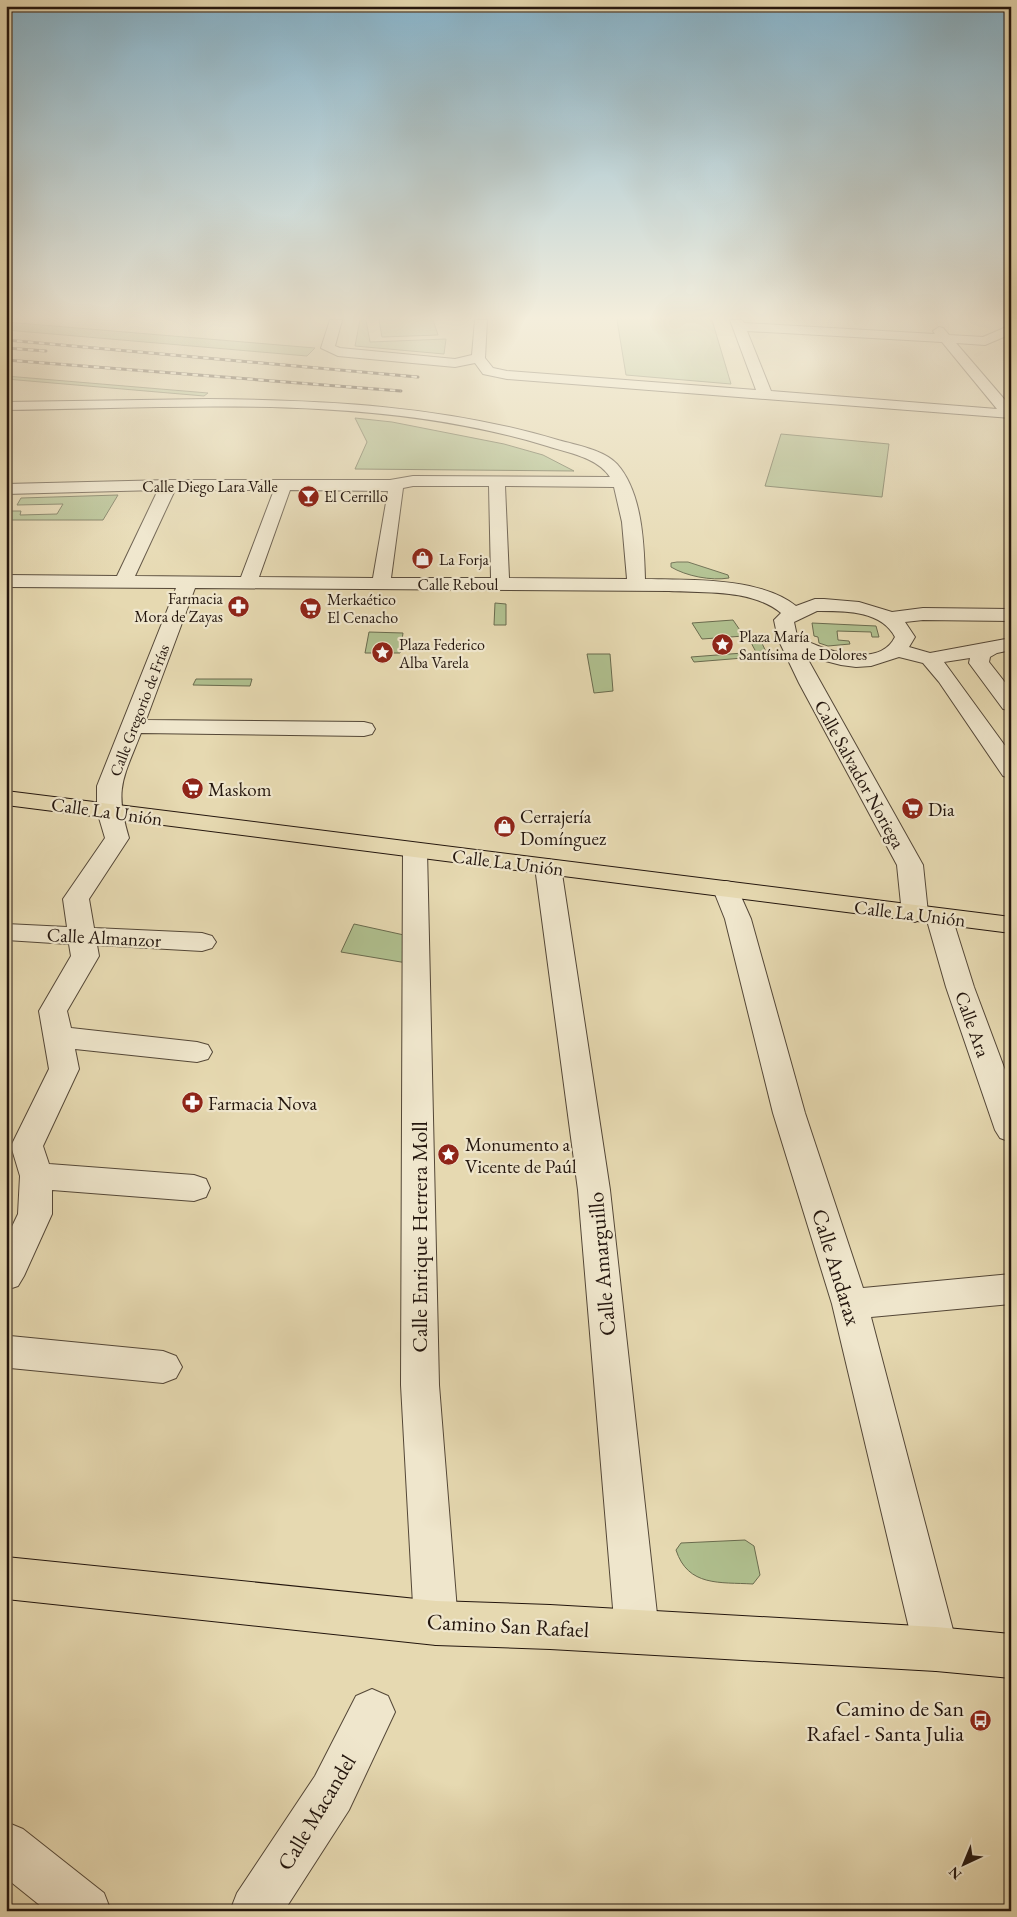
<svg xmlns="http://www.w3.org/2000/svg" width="1017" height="1917" viewBox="0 0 1017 1917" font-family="'EB Garamond',serif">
<rect width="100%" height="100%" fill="#e6d9b1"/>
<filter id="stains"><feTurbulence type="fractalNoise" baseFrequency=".004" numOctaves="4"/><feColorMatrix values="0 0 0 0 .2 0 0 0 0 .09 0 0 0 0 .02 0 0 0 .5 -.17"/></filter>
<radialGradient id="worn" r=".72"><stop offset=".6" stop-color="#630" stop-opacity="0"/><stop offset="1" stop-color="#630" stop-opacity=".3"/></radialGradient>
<path fill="#b0c08f" stroke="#6a6b4e" d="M 360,320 L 366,320 L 370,342 L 446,339 L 444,354 L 355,346 Z
M 379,320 L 433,320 L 438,335 L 382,337 Z
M 617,320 L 712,320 L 731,384 L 626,375 Z
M 6,322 L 315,348 L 307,356 L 6,330 Z
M 6,376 L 208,393 L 204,396 L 6,379 Z
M 355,418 L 392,422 L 504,444 L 543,455 L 574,471 L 355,469 L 367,442 Z
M 781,434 L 889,444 L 882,497 L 765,486 Z
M 118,495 L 103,520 L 6,520 L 12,511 L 21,511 L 20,515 L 57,514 L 63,504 L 17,505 L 21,498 Z
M 677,562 L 688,562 L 728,575 L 729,578 C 711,581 686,576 671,567 L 671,563 Z
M 495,603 L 506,604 L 506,625 L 494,625 Z
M 733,620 L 744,636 L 702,639 L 692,623 Z
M 812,623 L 876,626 L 879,637 L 872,637 L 871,632 L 837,631 L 838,640 L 849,641 L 850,644 L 828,646 L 819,643 L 818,637 L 814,636 Z
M 369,632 L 403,633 L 400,653 L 365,653 Z
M 759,637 L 768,656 L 694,662 L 691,657 L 756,652 L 749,639 Z
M 587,654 L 610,654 L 613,691 L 594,693 Z
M 196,679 L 252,679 L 250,686 L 193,685 Z
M 354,924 L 404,935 L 407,963 L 341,952 Z
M 745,1540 L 754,1546 L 760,1575 L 753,1584 C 720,1582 688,1587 676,1550 L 681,1543 Z"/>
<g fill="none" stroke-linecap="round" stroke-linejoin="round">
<defs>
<path id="minor" d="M 330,320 L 342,320 L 335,346 L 340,348 L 455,359 L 472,355 L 475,320 L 487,320 L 485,358 L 493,368 L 507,371 L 756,390 L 730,320 L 742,320 L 744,323 L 935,334 L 933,331 L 939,327 L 943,328 L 949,335 L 983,337 L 1011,325 L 1011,334 L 985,345 L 956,343 L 1011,407 L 1011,418 L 507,379 L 483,374 L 475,363 L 455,367 L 338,356 L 321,348 ZM 747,331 L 942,342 L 997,409 L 771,391 Z
M 208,399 C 326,400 444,406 558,440 C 576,445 604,450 617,464 C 642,492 644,542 645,579 C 689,580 760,577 796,606 L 815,599 L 824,599 L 859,602 L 892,612 L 923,608 L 1011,609 L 1011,621 L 923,620 L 905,622 L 915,637 L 909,647 L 930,653 L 1011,638 L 1011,650 L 997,653 L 990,657 L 989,662 L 1011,690 L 1011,710 L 1003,709 L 969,663 L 970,658 L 944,662 L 1011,754 L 1011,778 L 1003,776 L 939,682 L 923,663 L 899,657 L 871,666 L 856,667 L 841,665 L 806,656 L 923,865 L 928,913 L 939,909 L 948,911 L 952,917 L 974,987 L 1011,1086 L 1011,1142 L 1000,1138 L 995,1130 L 946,987 L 926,917 L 915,922 L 906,920 L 902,914 L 897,865 L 799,683 L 778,639 L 774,620 L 781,613 C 752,589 705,593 669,591 L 195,588 L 146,720 L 364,722 L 372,724 L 375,729 L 372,734 L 364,736 L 141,733 C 123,779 114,788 129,838 L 89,899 L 94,928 L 202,933 L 212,936 L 216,942 L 212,948 L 202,951 L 97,945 L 99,956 L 67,1011 L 71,1028 L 197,1042 L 208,1045 L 212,1052 L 208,1059 L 197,1062 L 75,1049 L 79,1069 L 43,1146 L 49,1164 L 194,1175 L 206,1179 L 210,1188 L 206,1197 L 194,1201 L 52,1190 L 52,1214 L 24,1276 L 18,1286 L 6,1290 L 6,1239 L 18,1214 L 20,1176 L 11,1146 L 49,1069 L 39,1011 L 71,956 L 69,944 L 6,940 L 6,924 L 67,927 L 63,899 L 105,838 L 97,811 L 97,786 L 176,588 L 6,587 L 6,575 L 117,576 L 158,490 L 6,494 L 6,484 L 169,480 L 390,480 L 413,476 L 610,477 C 597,457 568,453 547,446 C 373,393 186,408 6,410 L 6,402 ZM 413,486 L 489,486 L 491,578 L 391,578 L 403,488 ZM 505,486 L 614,487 L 622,522 L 627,579 L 509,578 ZM 175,490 L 274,490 L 241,577 L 135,576 ZM 290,490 L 388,491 L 373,578 L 259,577 ZM 817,611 C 844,611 881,610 895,637 C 879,670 821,650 797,636 L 794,622 Z
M 415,843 L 424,845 L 427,850 L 439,1385 L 458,1623 L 451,1638 L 436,1645 L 421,1638 L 414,1623 L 401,1385 L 403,850 L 406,845 Z
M 548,859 L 557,862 L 561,867 L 610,1190 L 659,1632 L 652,1647 L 637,1654 L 622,1647 L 615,1632 L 578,1190 L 535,867 L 539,862 Z
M 726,881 L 735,883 L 751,919 L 805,1113 L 863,1288 L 1011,1274 L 1011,1304 L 871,1317 L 958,1649 L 952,1665 L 936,1671 L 920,1665 L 914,1649 L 832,1304 L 773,1113 L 725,919 L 713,889 L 717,883 Z
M 10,1336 L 163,1351 L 176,1356 L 182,1367 L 176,1378 L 163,1383 L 10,1368 L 6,1367 L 6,1337 Z
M 372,1689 L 388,1696 L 395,1712 L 349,1810 L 284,1911 L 230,1911 L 237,1893 L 315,1776 L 356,1696 Z
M 6,1822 L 23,1829 L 104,1893 L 111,1911 L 47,1911 L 6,1878 Z"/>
<path id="major" d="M 6,791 L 1011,917 L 1011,933 L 6,805 Z
M 6,1557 L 436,1601 L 550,1605 L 936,1627 L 1011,1634 L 1011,1678 L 936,1671 L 550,1649 L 436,1645 L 6,1599 Z"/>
</defs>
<use href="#minor" stroke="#544737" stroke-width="2"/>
<use href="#major" stroke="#24160e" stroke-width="2"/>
<use href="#minor" fill="#efe6cc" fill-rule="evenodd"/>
<use href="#major" fill="#e6d9b1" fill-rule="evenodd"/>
<defs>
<path id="rail" d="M 6,340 L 418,377
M 6,348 L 46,351
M 6,360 L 401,391"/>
</defs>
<use href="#rail" stroke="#24160e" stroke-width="3"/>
<use href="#rail" stroke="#efe6cc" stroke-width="2" stroke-dasharray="5.5" stroke-linecap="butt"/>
</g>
<linearGradient id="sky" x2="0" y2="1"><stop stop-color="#87b6cf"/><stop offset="0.54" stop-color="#f4eedc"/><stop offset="1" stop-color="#f4eedc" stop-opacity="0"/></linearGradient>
<rect width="1017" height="589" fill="url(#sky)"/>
<defs>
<symbol id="bar-disc" viewBox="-11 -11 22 22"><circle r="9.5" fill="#8f2418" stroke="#efe6cc"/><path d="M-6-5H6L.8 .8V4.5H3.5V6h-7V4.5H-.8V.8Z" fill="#fff"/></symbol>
<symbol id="shop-disc" viewBox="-11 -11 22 22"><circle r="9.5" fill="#8f2418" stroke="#efe6cc"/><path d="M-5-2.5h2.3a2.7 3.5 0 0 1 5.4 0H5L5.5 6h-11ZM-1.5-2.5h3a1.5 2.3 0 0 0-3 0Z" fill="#fff"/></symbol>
<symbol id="pharmacy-disc" viewBox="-11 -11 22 22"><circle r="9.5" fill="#8f2418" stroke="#efe6cc"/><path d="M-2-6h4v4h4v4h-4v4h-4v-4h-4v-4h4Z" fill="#fff"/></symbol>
<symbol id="supermarket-disc" viewBox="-11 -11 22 22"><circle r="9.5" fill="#8f2418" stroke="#efe6cc"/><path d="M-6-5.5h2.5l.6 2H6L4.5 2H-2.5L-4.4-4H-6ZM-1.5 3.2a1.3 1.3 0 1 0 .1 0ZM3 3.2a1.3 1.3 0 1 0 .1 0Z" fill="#fff"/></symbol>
<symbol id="sight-disc" viewBox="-11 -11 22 22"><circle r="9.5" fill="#8f2418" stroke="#efe6cc"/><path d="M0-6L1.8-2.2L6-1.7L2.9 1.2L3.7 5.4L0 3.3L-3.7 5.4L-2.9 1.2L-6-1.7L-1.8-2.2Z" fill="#fff"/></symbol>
<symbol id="bus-disc" viewBox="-11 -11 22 22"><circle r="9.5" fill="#8f2418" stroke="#efe6cc"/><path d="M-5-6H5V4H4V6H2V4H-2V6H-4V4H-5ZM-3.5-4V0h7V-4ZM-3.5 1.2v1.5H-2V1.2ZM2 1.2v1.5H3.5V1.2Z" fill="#fff"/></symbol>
</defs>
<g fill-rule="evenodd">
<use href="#bar-disc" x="296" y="484" width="25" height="25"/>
<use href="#shop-disc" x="410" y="546" width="25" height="25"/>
<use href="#pharmacy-disc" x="226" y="594" width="25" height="25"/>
<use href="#supermarket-disc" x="298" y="596" width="25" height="25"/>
<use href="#sight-disc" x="710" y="632" width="25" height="25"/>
<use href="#sight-disc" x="370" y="640" width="25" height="25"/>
<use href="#supermarket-disc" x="180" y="776" width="25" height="25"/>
<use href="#supermarket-disc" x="900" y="796" width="25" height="25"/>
<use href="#shop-disc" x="492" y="814" width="25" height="25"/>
<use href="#pharmacy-disc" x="180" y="1090" width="25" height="25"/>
<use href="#sight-disc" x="436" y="1142" width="25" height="25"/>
<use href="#bus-disc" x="968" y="1708" width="25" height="25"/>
</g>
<g text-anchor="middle" stroke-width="4.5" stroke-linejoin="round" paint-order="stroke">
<g font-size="16" fill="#24160e" stroke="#efe6cc">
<text x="210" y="492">Calle Diego Lara Valle</text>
<text x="458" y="590">Calle Reboul</text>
<text transform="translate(139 710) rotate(-69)" y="6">Calle Gregorio de Frías</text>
</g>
<g font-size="16" fill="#24160e" stroke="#efe6cc" text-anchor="start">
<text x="324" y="502">El Cerrillo</text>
<text x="439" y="565">La Forja</text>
<text x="223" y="604" text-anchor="end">Farmacia<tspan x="223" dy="18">Mora de Zayas</tspan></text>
<text x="327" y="605">Merkaético<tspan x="327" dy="18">El Cenacho</tspan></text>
<text x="739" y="642">Plaza María<tspan x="739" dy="18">Santísima de Dolores</tspan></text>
<text x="399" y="650">Plaza Federico<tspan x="399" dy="18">Alba Varela</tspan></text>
</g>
<g font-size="19" fill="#24160e" stroke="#efe6cc">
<text transform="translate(860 774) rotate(61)" y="7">Calle Salvador Noriega</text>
<text transform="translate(107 811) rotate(8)" y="7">Calle La Unión</text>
<text transform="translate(508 862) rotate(7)" y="7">Calle La Unión</text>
<text transform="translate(910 913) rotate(7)" y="7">Calle La Unión</text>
<text transform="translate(104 937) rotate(3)" y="7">Calle Almanzor</text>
<text transform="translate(973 1024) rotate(70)" y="7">Calle Ara</text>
</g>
<g font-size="19" fill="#24160e" stroke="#efe6cc" text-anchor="start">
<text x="208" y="796">Maskom</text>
<text x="928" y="816">Dia</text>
<text x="520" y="823">Cerrajería<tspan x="520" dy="22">Domínguez</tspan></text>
<text x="208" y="1110">Farmacia Nova</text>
<text x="465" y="1151">Monumento a<tspan x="465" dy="22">Vicente de Paúl</tspan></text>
</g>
<g font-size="22" fill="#24160e" stroke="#efe6cc">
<text transform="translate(419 1237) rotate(-90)" y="8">Calle Enrique Herrera Moll</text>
<text transform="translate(601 1264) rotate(-95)" y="8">Calle Amarguillo</text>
<text transform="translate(837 1267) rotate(73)" y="8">Calle Andarax</text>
<text transform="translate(508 1625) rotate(3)" y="8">Camino San Rafael</text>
<text transform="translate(316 1812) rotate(-59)" y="8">Calle Macandel</text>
</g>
<g font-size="22" fill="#24160e" stroke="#efe6cc" text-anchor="end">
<text x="964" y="1716">Camino de San<tspan x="964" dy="25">Rafael - Santa Julia</tspan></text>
</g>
</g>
<rect width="1017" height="1917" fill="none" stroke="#e6d9b1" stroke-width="25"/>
<rect x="8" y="8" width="1002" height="1902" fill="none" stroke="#24160e" stroke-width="2.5"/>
<rect x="12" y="12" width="992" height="1892" fill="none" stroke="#24160e"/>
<g transform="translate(964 1864) rotate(224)" stroke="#efe6cc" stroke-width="4" paint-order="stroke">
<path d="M0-4L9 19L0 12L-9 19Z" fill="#24160e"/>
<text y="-8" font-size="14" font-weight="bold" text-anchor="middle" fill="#24160e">N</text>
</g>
<rect width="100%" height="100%" filter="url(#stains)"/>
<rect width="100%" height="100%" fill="url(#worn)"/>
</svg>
